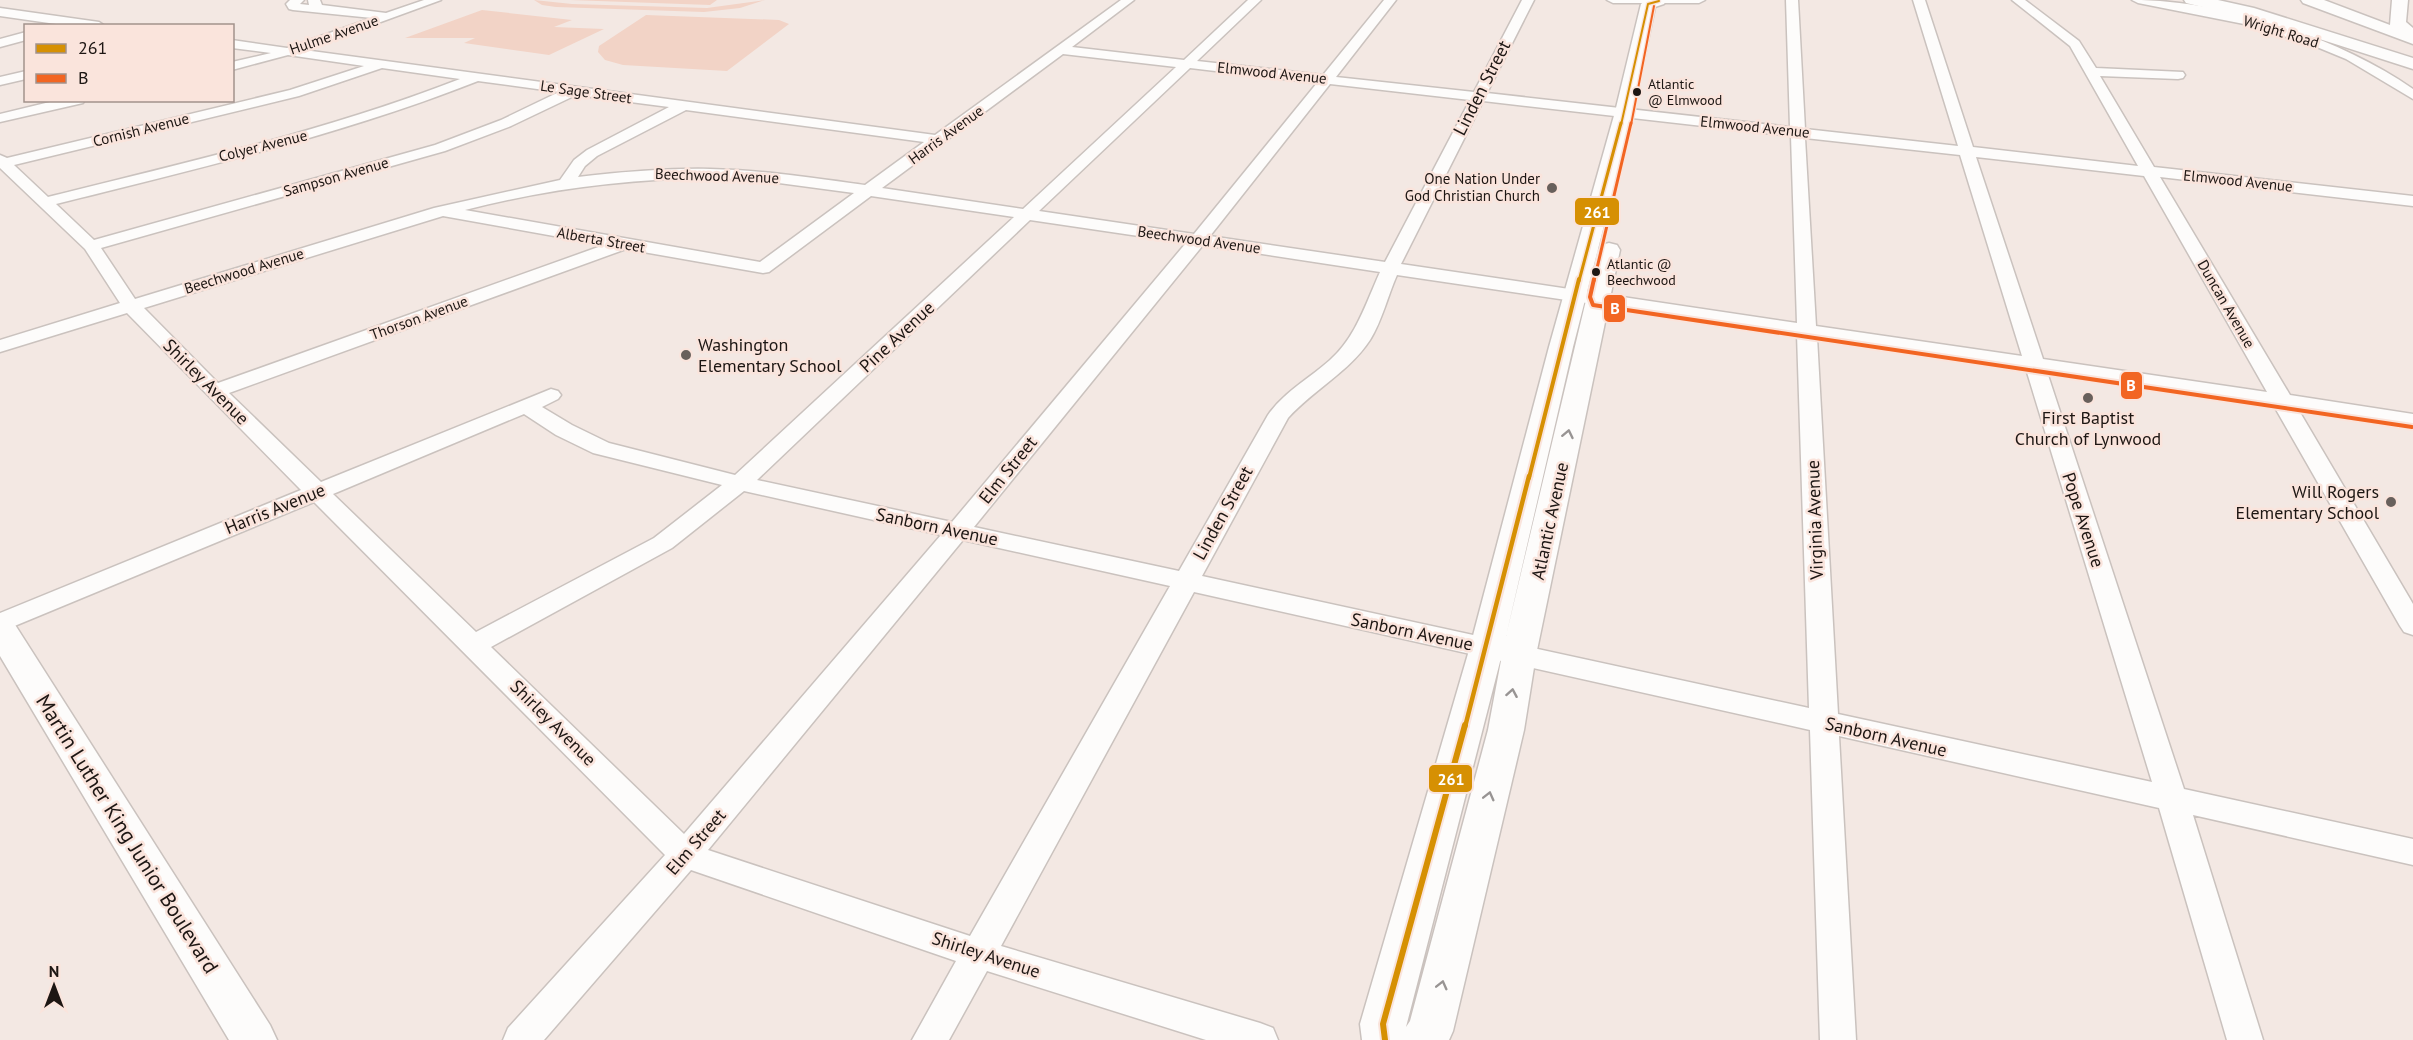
<svg xmlns="http://www.w3.org/2000/svg" width="2413" height="1040" viewBox="0 0 2413 1040" font-family="'PT Sans',sans-serif">
<rect width="100%" height="100%" fill="#f3e8e3"/>
<path fill="#f2d3c6" d="M 534,0 L 572,4 L 707,8 L 765,0 L 740,8 L 704,12 L 556,7 L 542,5 Z
M 570,0 L 717,0 L 710,5 Z
M 482,10 L 572,20 L 554,27 L 604,29 L 549,55 L 464,43 L 475,38 L 405,38 Z
M 646,15 L 779,20 L 789,24 L 727,71 L 623,65 L 605,60 L 598,52 L 599,46 Z"/>
<g fill="none" stroke-linecap="round" stroke-linejoin="round">
<defs>
<path id="minor" d="M 290,0 L 304,0 L 300,4 L 309,5 L 308,0 L 320,0 L 322,5 L 386,13 L 424,0 L 441,0 L 304,50 L 935,135 L 1121,0 L 1134,0 L 1072,47 L 1184,60 L 1248,0 L 1261,0 L 1197,61 L 1323,75 L 1384,0 L 1396,0 L 1336,77 L 1474,92 L 1522,0 L 1534,0 L 1487,93 L 1790,127 L 1786,0 L 1798,0 L 1805,129 L 1958,146 L 1913,0 L 1925,0 L 1973,147 L 2138,166 L 2070,46 L 2012,0 L 2025,0 L 2079,41 L 2096,68 L 2183,72 L 2185,75 L 2183,78 L 2178,79 L 2100,76 L 2154,167 L 2413,196 L 2413,206 L 2160,177 L 2290,395 L 2413,414 L 2413,426 L 2298,409 L 2413,604 L 2413,635 L 2404,632 L 2400,626 L 2274,406 L 2047,372 L 2184,789 L 2413,839 L 2413,865 L 2193,815 L 2263,1040 L 2227,1040 L 2159,808 L 1839,736 L 1856,1040 L 1820,1040 L 1810,730 L 1194,592 L 1001,946 L 1260,1023 L 1273,1028 L 1278,1040 L 1206,1040 L 987,971 L 949,1040 L 912,1040 L 956,961 L 691,870 L 544,1040 L 503,1040 L 508,1028 L 665,855 L 314,502 L 0,632 L 0,613 L 301,490 L 127,313 L 0,352 L 0,340 L 120,303 L 85,249 L 0,168 L 0,155 L 7,158 L 290,90 L 364,66 L 288,55 L 232,70 L 232,62 L 271,53 L 232,48 L 232,40 L 287,48 L 372,18 L 293,10 L 289,9 L 286,4 ZM 1063,54 L 1176,67 L 1023,209 L 882,188 ZM 382,68 L 460,79 C 327,131 187,162 48,197 L 14,165 L 299,96 ZM 1190,68 L 1317,83 L 1194,234 L 1039,211 ZM 478,81 L 559,92 L 501,120 L 435,145 L 94,240 L 56,204 C 199,168 341,135 478,81 ZM 1330,84 L 1470,100 L 1385,262 L 1210,236 ZM 576,95 L 669,107 L 587,150 L 574,160 L 560,180 L 434,208 L 135,299 L 101,248 L 445,151 L 511,126 ZM 1483,101 L 1791,136 L 1797,323 L 1401,264 ZM 686,110 L 924,142 L 865,185 C 814,178 762,170 710,169 C 666,168 622,172 578,177 L 585,166 L 597,156 ZM 1805,138 L 1960,155 L 2022,356 L 1816,326 ZM 1976,157 L 2144,176 L 2267,392 L 2043,359 ZM 710,178 L 756,180 L 854,193 L 760,262 L 465,210 C 546,189 627,179 710,178 ZM 871,196 L 1014,217 L 735,475 L 609,443 L 572,425 L 542,407 L 558,399 L 561,395 L 558,391 L 551,389 L 321,482 L 229,393 L 626,249 L 763,273 L 769,272 ZM 443,216 L 604,245 L 218,383 L 144,308 ZM 1030,220 L 1186,243 L 952,522 L 757,480 ZM 1203,245 L 1380,272 C 1366,303 1356,337 1330,360 C 1310,378 1284,392 1268,415 L 1179,571 L 974,527 ZM 1397,275 L 1797,334 L 1809,708 L 1202,576 L 1288,418 C 1313,390 1349,372 1370,340 C 1382,321 1388,295 1397,275 ZM 1817,337 L 2026,369 L 2152,782 L 1838,714 ZM 524,414 L 556,435 L 593,453 L 722,485 L 654,538 L 476,632 L 333,494 ZM 744,491 L 941,535 L 684,834 L 491,647 L 672,548 ZM 963,540 L 1170,586 L 970,936 L 708,850 Z
M 1607,0 L 1705,0 L 1699,3 L 1613,3 Z
M 2132,0 C 2224,0 2338,37 2413,89 L 2413,99 L 2346,59 L 2312,45 L 2244,24 L 2138,3 Z
M 0,8 L 99,22 L 105,26 L 70,26 L 0,16 Z
M 26,32 L 26,40 L 0,47 L 0,39 Z
M 26,71 L 26,79 L 0,85 L 0,77 Z
M 58,100 L 85,100 L 83,103 L 0,122 L 0,114 Z"/>
<path id="major" d="M 1646,0 L 1666,1 L 1664,4 L 1655,7 L 1633,112 L 1573,347 L 1506,636 L 1598,250 L 1601,245 L 1609,243 L 1617,245 L 1620,250 L 1536,655 L 1524,730 L 1453,1031 L 1449,1040 L 1362,1040 L 1360,1024 L 1470,647 L 1549,347 L 1615,112 L 1641,4 ZM 1503,650 L 1488,730 L 1410,1021 L 1406,1027 Z
M 0,617 L 12,620 L 270,1025 L 277,1040 L 229,1040 L 0,656 Z"/>
<path id="highway" d="M 2184,0 L 2218,0 L 2254,8 L 2413,58 L 2413,69 L 2270,23 L 2186,3 Z
M 2301,0 L 2324,0 L 2390,25 L 2392,0 L 2408,0 L 2406,22 L 2413,28 L 2413,44 L 2303,3 Z"/>
</defs>
<use href="#minor" stroke="#cac2be" stroke-width="3"/>
<use href="#major" stroke="#cac2be" stroke-width="3"/>
<use href="#highway" stroke="#cac2be" stroke-width="3"/>
<use href="#minor" fill="#fdfcfb" fill-rule="evenodd"/>
<use href="#major" fill="#fdfcfb" fill-rule="evenodd"/>
<use href="#highway" fill="#fdfcfb" fill-rule="evenodd"/>
<defs>
<path id="bus-1-far4" d="M 1621,125 L 1648,4 L 1659,1"/>
<path id="bus-1-far3" d="M 1579,281 L 1621,123"/>
<path id="bus-1-far2" d="M 1529,478 L 1579,279"/>
<path id="bus-1-far1" d="M 1465,727 L 1529,476"/>
<path id="bus-1" d="M 1385,1040 L 1383,1024 L 1465,725"/>
<path id="bus-2-far2" d="M 1631,125 L 1654,6"/>
<path id="bus-2-far1" d="M 1594,281 L 1631,123"/>
<path id="bus-2" d="M 1594,279 L 1590,297 L 1593,305 L 2412,427"/>
</defs>
<use href="#bus-1-far4" stroke="#fae4dc" stroke-width="4.5"/>
<use href="#bus-1-far3" stroke="#fae4dc" stroke-width="6"/>
<use href="#bus-1-far2" stroke="#fae4dc" stroke-width="8"/>
<use href="#bus-1-far1" stroke="#fae4dc" stroke-width="9"/>
<use href="#bus-1" stroke="#fae4dc" stroke-width="10"/>
<use href="#bus-2-far2" stroke="#fae4dc" stroke-width="4.5"/>
<use href="#bus-2-far1" stroke="#fae4dc" stroke-width="6"/>
<use href="#bus-2" stroke="#fae4dc" stroke-width="8"/>
<use href="#bus-1-far4" stroke="#d69003" stroke-width="2"/>
<use href="#bus-1-far3" stroke="#d69003" stroke-width="3"/>
<use href="#bus-1-far2" stroke="#d69003" stroke-width="4"/>
<use href="#bus-1-far1" stroke="#d69003" stroke-width="4.5"/>
<use href="#bus-1" stroke="#d69003" stroke-width="6"/>
<use href="#bus-2-far2" stroke="#f26522" stroke-width="2"/>
<use href="#bus-2-far1" stroke="#f26522" stroke-width="3"/>
<use href="#bus-2" stroke="#f26522" stroke-width="4"/>
</g>
<defs><path id="oneway-chevron" d="M-2-3.5L2.5 0L-2 3.5" fill="none" stroke-width="1.6" stroke-linecap="round" stroke-linejoin="round" transform="scale(1.5)"/></defs>
<g stroke="#989493">
<use href="#oneway-chevron" transform="translate(1568 434) rotate(-78)"/>
<use href="#oneway-chevron" transform="translate(1512 693) rotate(-80)"/>
<use href="#oneway-chevron" transform="translate(1489 796) rotate(-76)"/>
<use href="#oneway-chevron" transform="translate(1442 985) rotate(-76)"/>
</g>
<g fill="#1d1613" stroke="#fae4dc" stroke-width="2">
<circle cx="1637" cy="92" r="5"/>
<circle cx="1596" cy="272" r="5"/>
</g>
<g fill="#68605c" stroke="#fae4dc" stroke-width="2">
<circle cx="1552" cy="188" r="6"/>
<circle cx="686" cy="355" r="6"/>
<circle cx="2088" cy="398" r="6"/>
<circle cx="2391" cy="502" r="6"/>
</g>
<g text-anchor="middle" stroke-width="5" stroke-linejoin="round" paint-order="stroke">
<g font-size="14" fill="#1d1613" stroke="#fae4dc" text-anchor="start">
<text x="1648" y="89">Atlantic<tspan x="1648" dy="16">@ Elmwood</tspan></text>
<text x="1607" y="269">Atlantic @<tspan x="1607" dy="16">Beechwood</tspan></text>
</g>
<g font-size="15" fill="#1d1613" stroke="#fae4dc">
<text transform="translate(2281 32) rotate(17)" y="5">Wright Road</text>
<text transform="translate(334 35) rotate(-19)" y="5">Hulme Avenue</text>
<text transform="translate(1272 73) rotate(6)" y="5">Elmwood Avenue</text>
<text transform="translate(586 92) rotate(8)" y="5">Le Sage Street</text>
<text transform="translate(1755 127) rotate(6)" y="5">Elmwood Avenue</text>
<text transform="translate(141 130) rotate(-14)" y="5">Cornish Avenue</text>
<text transform="translate(946 135) rotate(-36)" y="5">Harris Avenue</text>
<text transform="translate(263 146) rotate(-14)" y="5">Colyer Avenue</text>
<text transform="translate(717 176) rotate(2)" y="5">Beechwood Avenue</text>
<text transform="translate(336 177) rotate(-16)" y="5">Sampson Avenue</text>
<text transform="translate(2238 181) rotate(6)" y="5">Elmwood Avenue</text>
<text transform="translate(601 240) rotate(10)" y="5">Alberta Street</text>
<text transform="translate(1199 240) rotate(8)" y="5">Beechwood Avenue</text>
<text transform="translate(244 271) rotate(-17)" y="5">Beechwood Avenue</text>
<text transform="translate(2226 304) rotate(60)" y="5">Duncan Avenue</text>
<text transform="translate(419 318) rotate(-20)" y="5">Thorson Avenue</text>
</g>
<g font-size="15" fill="#1d1613" stroke="#fae4dc" text-anchor="end">
<text x="1540" y="184">One Nation Under<tspan x="1540" dy="17">God Christian Church</tspan></text>
</g>
<g font-size="18" fill="#1d1613" stroke="#fae4dc">
<text transform="translate(1482 88) rotate(-63)" y="6">Linden Street</text>
<text transform="translate(897 337) rotate(-43)" y="6">Pine Avenue</text>
<text transform="translate(206 382) rotate(45)" y="6">Shirley Avenue</text>
<text transform="translate(1008 470) rotate(-51)" y="6">Elm Street</text>
<text transform="translate(275 509) rotate(-22)" y="6">Harris Avenue</text>
<text transform="translate(1223 513) rotate(-61)" y="6">Linden Street</text>
<text transform="translate(1815 520) rotate(-92)" y="6">Virginia Avenue</text>
<text transform="translate(2083 520) rotate(72)" y="6">Pope Avenue</text>
<text transform="translate(1550 521) rotate(-78)" y="6">Atlantic Avenue</text>
<text transform="translate(937 527) rotate(12)" y="6">Sanborn Avenue</text>
<text transform="translate(1412 632) rotate(12)" y="6">Sanborn Avenue</text>
<text transform="translate(553 723) rotate(45)" y="6">Shirley Avenue</text>
<text transform="translate(1886 737) rotate(13)" y="6">Sanborn Avenue</text>
<text transform="translate(696 842) rotate(-49)" y="6">Elm Street</text>
<text transform="translate(986 955) rotate(18)" y="6">Shirley Avenue</text>
</g>
<g font-size="18" fill="#1d1613" stroke="#fae4dc" text-anchor="start">
<text x="698" y="351">Washington<tspan x="698" dy="21">Elementary School</tspan></text>
<text x="2088" y="424" text-anchor="middle">First Baptist<tspan x="2088" dy="21">Church of Lynwood</tspan></text>
<text x="2379" y="498" text-anchor="end">Will Rogers<tspan x="2379" dy="21">Elementary School</tspan></text>
</g>
<g font-size="21" fill="#1d1613" stroke="#fae4dc">
<text transform="translate(127 834) rotate(58)" y="7">Martin Luther King Junior Boulevard</text>
</g>
</g>
<g stroke="#fae4dc" stroke-width="2">
<rect x="1574" y="197" width="46" height="29" rx="6" fill="#d69003"/>
<rect x="1603" y="294" width="23" height="29" rx="6" fill="#f26522"/>
<rect x="2120" y="371" width="23" height="29" rx="6" fill="#f26522"/>
<rect x="1428" y="764" width="45" height="29" rx="6" fill="#d69003"/>
</g>
<g font-size="16" text-anchor="middle" font-weight="bold" fill="#fff">
<text x="1597" y="218">261</text>
<text x="1615" y="314">B</text>
<text x="2131" y="391">B</text>
<text x="1451" y="785">261</text>
</g>
<rect x="24" y="24" width="210" height="78" fill="#fae4dc" stroke="#a2928c" stroke-width="1.5"/>
<rect x="36" y="44" width="30" height="9" fill="#d69003" stroke="#a2928c" stroke-width="1.5"/>
<text x="78" y="54" font-size="18" fill="#1d1613">261</text>
<rect x="36" y="74" width="30" height="9" fill="#f26522" stroke="#a2928c" stroke-width="1.5"/>
<text x="78" y="84" font-size="18" fill="#1d1613">B</text>
<g transform="translate(54 986)" stroke="#fae4dc" stroke-width="4.5" paint-order="stroke">
<path d="M0-4.5L10 22L0 15L-10 22Z" fill="#1d1613"/>
<text y="-9" font-size="16" font-weight="bold" text-anchor="middle" fill="#1d1613">N</text>
</g>
</svg>
